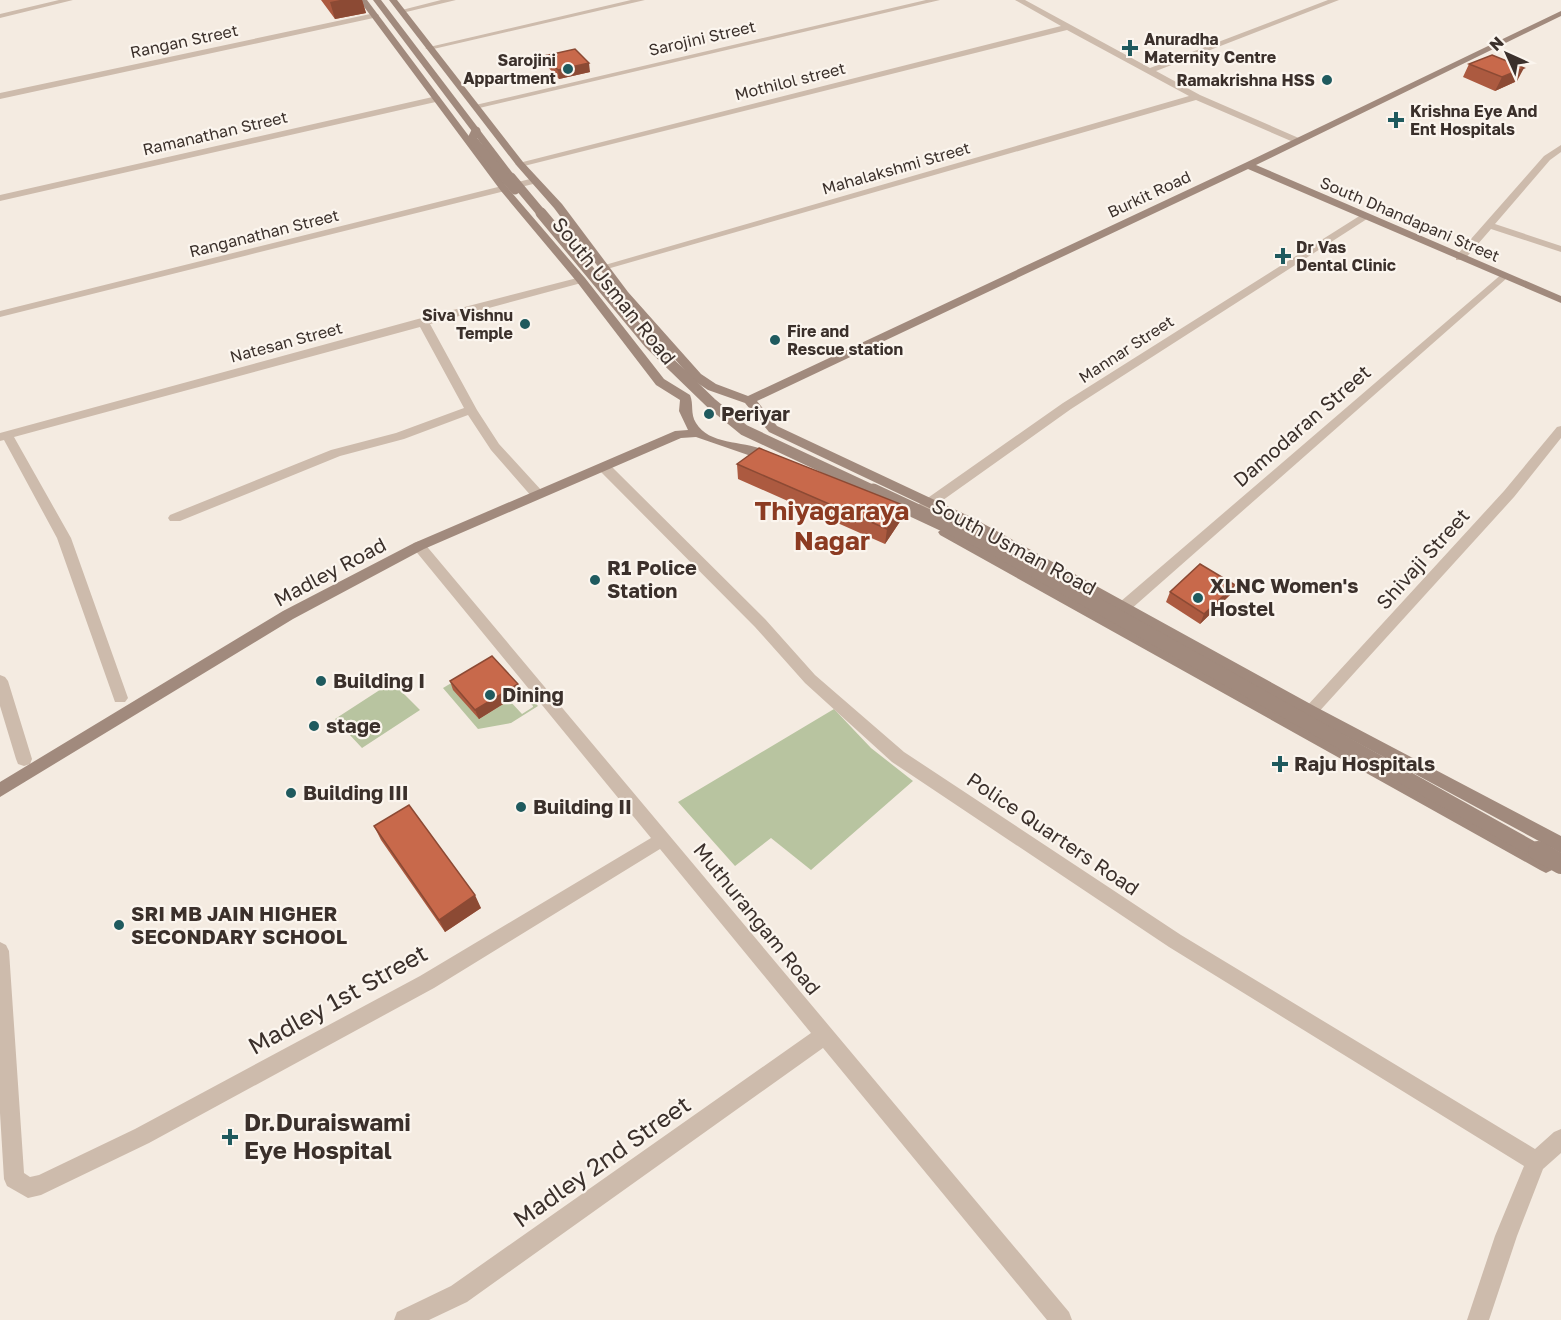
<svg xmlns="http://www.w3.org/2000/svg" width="1561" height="1320" viewBox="0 0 1561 1320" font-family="'Golos Text',sans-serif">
<rect width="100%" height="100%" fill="#f4ebe1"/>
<path fill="#b8c4a0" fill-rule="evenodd" d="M 493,658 L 538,706 L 511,723 L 478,729 L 443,688 ZM 495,666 L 533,706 L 533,707 L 522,714 L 509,700 L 479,719 Z
M 392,682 L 420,710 L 362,748 L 335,719 Z
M 834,709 L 871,748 L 913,781 L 811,870 L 771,838 L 735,866 L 678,802 Z"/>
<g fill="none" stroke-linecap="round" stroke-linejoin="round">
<path fill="#cdbbac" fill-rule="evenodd" d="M 59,0 L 73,0 L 0,18 L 0,14 Z
M 441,0 L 456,0 L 402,13 L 398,11 Z
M 631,0 L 645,0 L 429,50 L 425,48 Z
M 926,0 L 940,0 L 475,109 L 471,106 Z
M 1015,0 L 1025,0 L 1150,68 L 1328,0 L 1339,0 L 1156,71 L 1200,95 L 1301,139 L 1303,141 L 1298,144 L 1196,100 L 607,269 L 598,267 L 1189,96 L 1067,30 L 520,167 L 515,164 L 1061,26 Z
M 375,13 L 379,15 L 378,17 L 0,99 L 0,93 Z
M 437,96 L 440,97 L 440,101 L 0,201 L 0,195 Z
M 1561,145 L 1561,152 L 1550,160 L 1495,224 L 1561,246 L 1561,252 L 1491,229 L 1464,260 L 1456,260 L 1456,256 L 1544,156 Z
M 534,178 L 539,181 L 537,183 L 0,317 L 0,311 Z
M 1361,215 L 1370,217 L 1071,409 L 922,515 L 912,515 L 910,512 L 912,509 L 1063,403 Z
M 1503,273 L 1507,274 L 1507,278 L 1130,610 L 1120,610 L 1118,606 L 1120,602 Z
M 581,277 L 585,278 L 585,282 L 430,324 L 477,410 L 499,444 L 542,491 L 544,494 L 542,497 L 532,497 L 491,450 L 468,415 L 404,439 L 340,456 L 180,521 L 170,521 L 168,518 L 170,515 L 331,450 L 396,433 L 464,408 L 420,327 L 14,437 L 71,538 L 128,698 L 125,702 L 115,702 L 57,538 L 4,440 L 0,441 L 0,433 L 418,319 Z
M 1561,426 L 1561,438 L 1514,497 L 1316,715 L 1306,715 L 1303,711 L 1306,707 L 1504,491 L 1557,427 Z
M 605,464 L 610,465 L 765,619 L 815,675 L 904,752 L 1181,935 L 1535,1149 L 1554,1132 L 1561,1129 L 1561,1153 L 1543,1169 L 1517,1236 L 1489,1320 L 1467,1320 L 1495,1236 L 1524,1166 L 1169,947 L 892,762 L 805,683 L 755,627 L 600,471 L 599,468 L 600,465 Z
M 419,541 L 424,543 L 1069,1312 L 1072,1320 L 1047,1320 L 823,1048 L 467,1302 L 429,1320 L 394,1320 L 397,1312 L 451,1286 L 811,1033 L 660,849 L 434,988 L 149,1143 L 41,1195 L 28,1198 L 7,1186 L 4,1179 L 0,1113 L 0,942 L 6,945 L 9,951 L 24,1173 L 30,1177 L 39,1175 L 135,1129 L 420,976 L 651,838 L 414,549 L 412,546 L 414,543 Z
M 0,675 L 5,677 L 8,681 L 32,759 L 30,764 L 24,766 L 18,764 L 16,759 L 0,706 Z"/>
<path fill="#a18a7d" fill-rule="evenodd" d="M 359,0 L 367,0 L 507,187 L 585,278 L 664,379 L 690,395 C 694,404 690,414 696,423 C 712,450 758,437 777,459 L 771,463 L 696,437 L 681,438 L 424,549 L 293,619 L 0,797 L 0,782 L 283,611 L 414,543 L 675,431 L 688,430 L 679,411 L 680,400 L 656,385 L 577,282 L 501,191 Z
M 373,0 L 381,0 L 514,175 L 514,179 L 508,179 Z
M 389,0 L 397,0 L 523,162 L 562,204 L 628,292 L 701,374 L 716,384 L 748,396 L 1245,163 L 1561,11 L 1561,16 L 1256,165 L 1561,296 L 1561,303 L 1248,169 L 757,401 L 777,426 L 973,518 L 1316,707 L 1561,836 L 1561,853 L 1306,715 L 963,524 L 769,432 L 745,403 L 708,390 L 693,380 L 620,296 L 554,208 L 517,166 Z
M 945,527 L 1552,860 L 1555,865 L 1552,870 L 1546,873 L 1540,870 L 940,535 L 938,532 Z"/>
<path stroke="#a18a7d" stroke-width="9" d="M 476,131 L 472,139 L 515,190
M 511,177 L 542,214"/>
<path stroke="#a18a7d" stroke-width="11" d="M 541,213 L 649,343 L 711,403 L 744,430 L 876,492"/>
<path stroke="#a18a7d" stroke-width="15" d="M 873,491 L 993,547 L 1540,853"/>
<path stroke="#a18a7d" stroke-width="20" d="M 1538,851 L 1561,864"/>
</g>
<path fill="#ac5a40" d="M 321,0 L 362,0 L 366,13 L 335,19 Z
M 544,56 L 590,72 L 559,79 L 546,65 Z
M 1469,64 L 1517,81 L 1495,91 L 1463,77 Z
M 737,464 L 903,505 L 901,520 L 885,544 L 738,479 Z
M 1170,592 L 1230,595 L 1200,624 L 1166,602 Z
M 450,681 L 521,693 L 479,719 L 453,690 Z
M 374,826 L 481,908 L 445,932 L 381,840 Z"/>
<path fill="#8c4a34" d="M 340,0 L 362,0 L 366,13 L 335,19 L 330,2 Z
M 589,63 L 590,72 L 559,79 L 558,70 Z
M 1524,68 L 1517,81 L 1495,91 L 1502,77 Z
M 903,505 L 901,520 L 885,544 L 887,529 Z
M 1235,585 L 1230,595 L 1200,624 L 1204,614 Z
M 518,684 L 521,693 L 479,719 L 475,710 Z
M 475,895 L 481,908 L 445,932 L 439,920 Z"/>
<path fill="#c8694b" stroke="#8c4a34" stroke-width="1.5" d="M 575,49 L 589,63 L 558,70 L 544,56 Z
M 1492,55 L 1524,68 L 1502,77 L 1469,64 Z
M 759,448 L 903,505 L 887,529 L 737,464 Z
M 1200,564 L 1235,585 L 1204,614 L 1170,592 Z
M 492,656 L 518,684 L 475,710 L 450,681 Z
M 409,805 L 475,895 L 439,920 L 374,826 Z"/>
<g fill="#1f5a5e" stroke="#fbf5ee" stroke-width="2">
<path d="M1127 39h6v6h6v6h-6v6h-6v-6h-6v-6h6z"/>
<circle cx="568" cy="69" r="6"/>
<circle cx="1327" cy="80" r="6"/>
<path d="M1393 111h6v6h6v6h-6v6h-6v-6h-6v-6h6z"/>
<path d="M1280 247h6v6h6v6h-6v6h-6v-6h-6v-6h6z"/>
<circle cx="525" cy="324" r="6"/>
<circle cx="775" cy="340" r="6"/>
<circle cx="709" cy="414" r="6"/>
<circle cx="595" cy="580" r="6"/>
<circle cx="1198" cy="598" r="6"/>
<circle cx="321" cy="681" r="6"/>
<circle cx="490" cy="695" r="6"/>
<circle cx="314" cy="726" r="6"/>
<path d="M1277 755h6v6h6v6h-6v6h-6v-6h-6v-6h6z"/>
<circle cx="291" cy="793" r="6"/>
<circle cx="521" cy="807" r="6"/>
<circle cx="119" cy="925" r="6"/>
<path d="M227 1128h6v6h6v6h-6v6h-6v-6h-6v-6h6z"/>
</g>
<g text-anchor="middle" stroke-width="4.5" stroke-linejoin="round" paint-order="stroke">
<g font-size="16" fill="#3b302b" stroke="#fbf5ee">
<text transform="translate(702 38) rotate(-13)" y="6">Sarojini Street</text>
<text transform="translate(184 41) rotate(-12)" y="6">Rangan Street</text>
<text transform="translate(790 81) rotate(-14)" y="6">Mothilol street</text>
<text transform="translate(215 133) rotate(-13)" y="6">Ramanathan Street</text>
<text transform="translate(896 168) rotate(-16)" y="6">Mahalakshmi Street</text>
<text transform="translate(1149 194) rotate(-25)" y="6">Burkit Road</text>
<text transform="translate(1410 219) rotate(23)" y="6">South Dhandapani Street</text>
<text transform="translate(264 233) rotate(-14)" y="6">Ranganathan Street</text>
<text transform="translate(286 342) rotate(-15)" y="6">Natesan Street</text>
<text transform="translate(1126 349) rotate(-33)" y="6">Mannar Street</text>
</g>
<g font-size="16" font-weight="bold" fill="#3b302b" stroke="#fbf5ee" text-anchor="start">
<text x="1144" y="45">Anuradha<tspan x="1144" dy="18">Maternity Centre</tspan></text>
<text x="556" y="66" text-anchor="end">Sarojini<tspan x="556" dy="18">Appartment</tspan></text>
<text x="1315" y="86" text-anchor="end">Ramakrishna HSS</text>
<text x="1410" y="117">Krishna Eye And<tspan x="1410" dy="18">Ent Hospitals</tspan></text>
<text x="1296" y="253">Dr Vas<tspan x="1296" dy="18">Dental Clinic</tspan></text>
<text x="513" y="321" text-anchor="end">Siva Vishnu<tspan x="513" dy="18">Temple</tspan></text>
<text x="787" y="337">Fire and<tspan x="787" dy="18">Rescue station</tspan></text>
</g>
<g font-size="20" fill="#3b302b" stroke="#fbf5ee">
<text transform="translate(614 291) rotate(51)" y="7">South Usman Road</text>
<text transform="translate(1302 426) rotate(-41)" y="7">Damodaran Street</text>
<text transform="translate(1014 547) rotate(28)" y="7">South Usman Road</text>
<text transform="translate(1423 559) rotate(-48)" y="7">Shivaji Street</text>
<text transform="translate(330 572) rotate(-28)" y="7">Madley Road</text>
<text transform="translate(1053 834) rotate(34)" y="7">Police Quarters Road</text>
<text transform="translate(757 919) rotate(51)" y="7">Muthurangam Road</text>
</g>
<g font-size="20" font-weight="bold" fill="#3b302b" stroke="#fbf5ee" text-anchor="start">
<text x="721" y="421">Periyar</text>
<text x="607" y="575">R1 Police<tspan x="607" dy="23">Station</tspan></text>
<text x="1210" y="593">XLNC Women's<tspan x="1210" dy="23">Hostel</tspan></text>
<text x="333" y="688">Building I</text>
<text x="502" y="702">Dining</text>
<text x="326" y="733">stage</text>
<text x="1294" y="771">Raju Hospitals</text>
<text x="303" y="800">Building III</text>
<text x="533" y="814">Building II</text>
<text x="131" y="921">SRI MB JAIN HIGHER<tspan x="131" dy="23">SECONDARY SCHOOL</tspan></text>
</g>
<g font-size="24" fill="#3b302b" stroke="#fbf5ee">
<text transform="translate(338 1000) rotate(-29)" y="8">Madley 1st Street</text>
<text transform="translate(602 1162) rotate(-35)" y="8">Madley 2nd Street</text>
</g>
<g font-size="24" font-weight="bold" fill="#3b302b" stroke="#fbf5ee" text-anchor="start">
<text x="244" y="1131">Dr.Duraiswami<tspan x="244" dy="28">Eye Hospital</tspan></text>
</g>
<g font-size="26" font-weight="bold" fill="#8c3b22" stroke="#fbf5ee">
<text x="832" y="520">Thiyagaraya<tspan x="832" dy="30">Nagar</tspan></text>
</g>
</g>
<g transform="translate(1507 54) rotate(315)" stroke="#fbf5ee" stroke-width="4.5" paint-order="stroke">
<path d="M0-4.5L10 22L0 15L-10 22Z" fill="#3b302b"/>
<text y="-9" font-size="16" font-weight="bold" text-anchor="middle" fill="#3b302b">N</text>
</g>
</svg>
